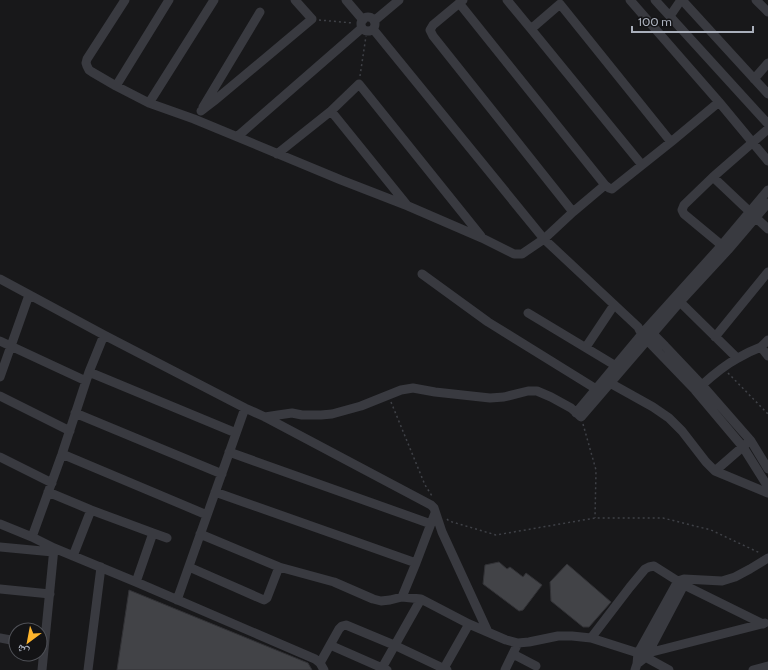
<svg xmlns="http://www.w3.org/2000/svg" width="768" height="670" viewBox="0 0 768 670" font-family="Cabin,'Noto Naskh Arabic',sans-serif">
<rect width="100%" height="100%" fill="#18181a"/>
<path fill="#424347" stroke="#323236" d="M 499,562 L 507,569 L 510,567 L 523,577 L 526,573 L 542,585 L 523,610 L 519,611 L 483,584 L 485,565 Z
M 567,564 L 611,602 L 589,627 L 583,627 L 551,601 L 550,582 Z
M 129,590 L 308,663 L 312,670 L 117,670 Z"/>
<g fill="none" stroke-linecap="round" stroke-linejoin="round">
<path stroke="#3f4147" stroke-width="1.5" stroke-dasharray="2 3" stroke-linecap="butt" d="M 319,20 L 353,23
M 360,76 L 366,36
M 728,373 L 768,414
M 391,402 L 425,485 L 432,496
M 583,424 L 596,470 L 595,518
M 447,519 L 449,521 L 496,535 L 595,518 L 663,518 L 711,530 L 760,553"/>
<path stroke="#393a40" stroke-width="9" d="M 125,0 L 87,59 L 86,63 L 87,66 L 89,70 L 92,72 L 116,86 L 149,103 L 194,119 L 341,180 L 408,206 L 482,238 L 514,254 L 522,254 L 544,239 L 638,327 L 642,335 L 695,390 L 743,447 L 768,487
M 346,0 L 363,20
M 463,0 L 433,25 L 430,30 L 433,36 L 573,212 L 605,185 L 609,188 L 612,189 L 671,142
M 507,0 L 531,29
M 630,0 L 719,102 L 768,161
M 655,0 L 768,124
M 682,0 L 768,94
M 756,0 L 768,12
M 459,3 L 605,185
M 670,16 L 681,0
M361 24a7 7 0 1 1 14 0a7 7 0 1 1-14 0Z
M 374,21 L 399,0
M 373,29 L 544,239 L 573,212
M 754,79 L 768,63
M 116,86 L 169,0
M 149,103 L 214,0
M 203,107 L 260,12
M 201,111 L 214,101 L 312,19 L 295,0
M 331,111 L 407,205
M 238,136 L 362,28
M 277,154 L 331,111 L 359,84 L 481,236
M 642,165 L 531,29 L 560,4 L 671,142 L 719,102
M 713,177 L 768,129
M 725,248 L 684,214 L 682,210 L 684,205 L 713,177 L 768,229
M 422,274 L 488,322 L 601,392
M 0,279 L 104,335 L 245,408 L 265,417 L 431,505 L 434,508 L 442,532 L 488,632
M 677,299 L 737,358
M 528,313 L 621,369
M 649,330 L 665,346 L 702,385 L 751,441 L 768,469
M 715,337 L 768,272
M 768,340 L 761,347 L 768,356
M 0,341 L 86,381
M 586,347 L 614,305
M 89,372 L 236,433
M 0,377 L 29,295
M 610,383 L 653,407 L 669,418 L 682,431 L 706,462 L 715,471 L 768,493
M 702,385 C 713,375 725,365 738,358 C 745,354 753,350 761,347
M 0,396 L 70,431
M 75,413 L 222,474
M 576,413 L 647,328 L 721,246 L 768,190
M 265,417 L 278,415 L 292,413 L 302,415 L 321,415 L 332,414 L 361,406 L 401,390 L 413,388 L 435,392 L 490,398 L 504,397 L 528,391 L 537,391 L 551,397 L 571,408 L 581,417 L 680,302 L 728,250 L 768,203
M 229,452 L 431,524
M 62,454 L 207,515
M 0,457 L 52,483
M 715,471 L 746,444
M 48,492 L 91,510 L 153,533 L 136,582
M 215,492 L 416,563 L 435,513
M 0,524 L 32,537 L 54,548 L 136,582 L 315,659 L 320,663 L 324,670
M 153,533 L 167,538
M 200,534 L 279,567 L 334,582 L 373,599 L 381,601 L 390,600 L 402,597 L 421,599 L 469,624 L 506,640 L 518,643 L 529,642 L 558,636 L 572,636 L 591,638 L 638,653 L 669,670
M 32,537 L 62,454 L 89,372 L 104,335
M 0,547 L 53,552
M 73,556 L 91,510
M 189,567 L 264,600 L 267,598 L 279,567
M 0,589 L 50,594
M 402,597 L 416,563
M 177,600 L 245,408
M 0,638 L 16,641
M 591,638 L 630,587 L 645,569 L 649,567 L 654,566 L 684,585 L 763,624
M 330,645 L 387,670
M 648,653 L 765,623
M 513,654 L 536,666
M 320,663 L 339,629 L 342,626 L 346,625 L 394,645 L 447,670
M 637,664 L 638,653 L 678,581 L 684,579 L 722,581 L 735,577 L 750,569 L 768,558
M 382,668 L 421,599
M 42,670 L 54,548
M 88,670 L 101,567
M 443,670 L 469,624
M 505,670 L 518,643
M 635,670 L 637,664 L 646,657 L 684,585 L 684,580
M 753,670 L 768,666"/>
</g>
<g transform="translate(28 642) rotate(212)"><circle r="19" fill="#131315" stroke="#4f5157"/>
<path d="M0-3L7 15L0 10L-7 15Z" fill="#feb52c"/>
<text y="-6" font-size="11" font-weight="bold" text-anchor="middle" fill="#a9afbb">ش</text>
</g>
<path d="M632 26v6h121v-6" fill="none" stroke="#a9afbb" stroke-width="2"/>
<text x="638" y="26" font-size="12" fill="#a9afbb" stroke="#131315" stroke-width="3" paint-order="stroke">100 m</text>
</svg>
